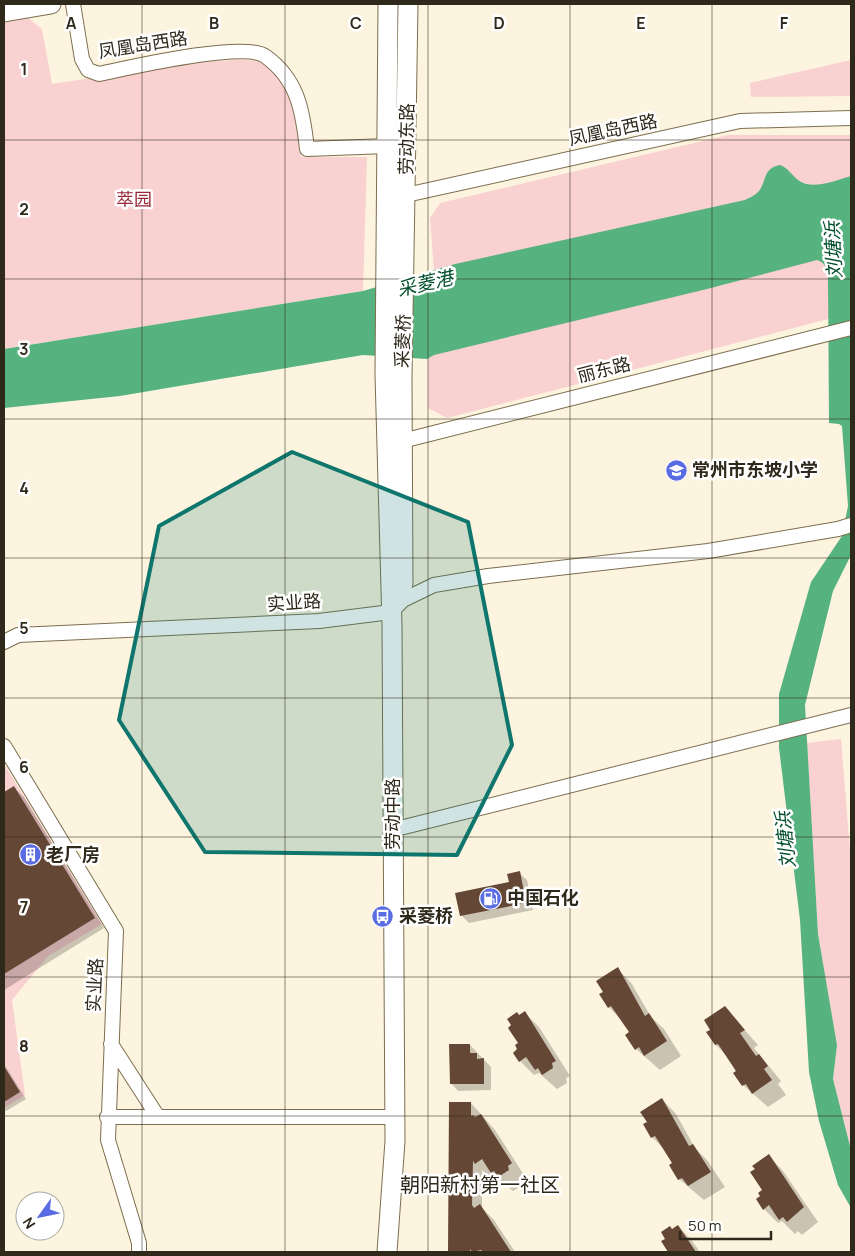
<svg xmlns="http://www.w3.org/2000/svg" width="855" height="1256" viewBox="0 0 855 1256" font-family="Manrope,'Noto Sans SC',sans-serif">
<rect width="100%" height="100%" fill="#fdf4df"/>
<path fill="#fad1d1" d="M 27,17 L 42,29 L 52,84 C 83,80 243,51 261,63 C 294,84 297,121 301,157 L 367,157 L 363,291 L 4,349 L 4,20 Z
M 851,60 L 851,96 L 751,97 L 750,83 Z
M 728,135 L 851,135 L 851,183 L 435,284 L 430,218 L 440,203 Z
M 851,239 L 836,317 L 447,418 L 428,408 L 428,338 Z
M 841,739 L 851,863 L 851,1150 L 833,1079 L 837,1045 L 818,934 L 807,743 Z
M 4,764 L 102,924 L 48,956 L 12,1000 L 25,1095 L 4,1108 Z"/>
<path fill="#56b27f" d="M 780,165 C 788,168 791,174 798,180 C 812,191 836,180 851,176 L 851,555 L 833,591 L 805,705 L 818,934 L 837,1045 L 833,1079 L 851,1150 L 851,1208 L 838,1185 L 819,1121 L 809,1072 L 800,920 L 779,748 L 779,694 L 811,582 L 842,536 L 848,506 L 842,426 L 839,424 L 829,423 L 828,278 C 827,269 826,263 817,260 L 707,289 L 434,355 L 427,359 L 363,355 L 120,396 L 4,408 L 4,349 L 363,291 L 455,264 L 745,200 C 751,197 758,194 761,188 C 767,176 765,168 780,165 Z"/>
<path fill="#0003" d="M 14,788 L 24,797 L 104,928 L 4,990 L 4,794 Z
M 519,873 L 527,880 L 533,910 L 469,923 L 461,915 L 510,883 Z
M 618,969 L 632,984 L 651,1017 L 664,1029 L 681,1056 L 660,1070 L 636,1049 L 630,1033 L 623,1022 L 609,1007 L 605,992 Z
M 724,1007 L 758,1045 L 754,1048 L 781,1081 L 778,1084 L 786,1095 L 768,1107 L 743,1085 L 728,1057 L 716,1045 L 712,1030 Z
M 525,1013 L 539,1027 L 570,1076 L 566,1078 L 567,1083 L 557,1089 L 539,1073 L 534,1075 L 520,1061 L 519,1016 Z
M 470,1045 L 491,1067 L 491,1090 L 458,1091 L 451,1083 Z
M 4,1064 L 26,1099 L 6,1111 L 4,1109 Z
M 662,1099 L 676,1114 L 695,1148 L 707,1160 L 725,1187 L 704,1200 L 679,1179 L 674,1163 L 667,1152 L 652,1137 L 648,1122 Z
M 450,1103 L 471,1103 L 495,1130 L 526,1178 L 522,1180 L 523,1185 L 513,1191 L 495,1175 L 490,1178 L 482,1170 L 482,1208 L 494,1220 L 515,1252 L 449,1252 Z
M 769,1156 L 783,1171 L 818,1222 L 802,1235 L 798,1231 L 795,1234 L 782,1221 L 778,1223 L 764,1209 L 761,1196 Z
M 678,1226 L 692,1241 L 700,1252 L 670,1252 L 663,1241 Z"/>
<path fill="#644735" d="M 14,786 L 95,918 L 4,974 L 4,792 Z
M 520,871 L 526,903 L 460,916 L 455,893 L 509,882 L 507,874 Z
M 618,967 L 645,1016 L 649,1013 L 667,1041 L 644,1056 L 639,1047 L 635,1050 L 625,1035 L 629,1032 L 611,1006 L 608,1008 L 599,994 L 603,992 L 596,981 Z
M 725,1006 L 745,1030 L 740,1033 L 756,1056 L 759,1054 L 768,1066 L 764,1069 L 772,1080 L 752,1094 L 746,1084 L 742,1086 L 733,1073 L 736,1071 L 718,1044 L 715,1045 L 706,1032 L 710,1030 L 704,1020 Z
M 525,1011 L 556,1061 L 552,1063 L 553,1068 L 542,1075 L 538,1068 L 535,1070 L 526,1057 L 519,1062 L 513,1053 L 517,1049 L 515,1045 L 518,1043 L 508,1028 L 511,1025 L 507,1019 L 517,1012 L 519,1015 Z
M 449,1044 L 470,1044 L 470,1053 L 477,1053 L 477,1059 L 484,1058 L 484,1084 L 450,1084 Z
M 4,1066 L 20,1092 L 4,1102 Z
M 662,1098 L 689,1146 L 693,1144 L 711,1172 L 688,1186 L 682,1178 L 678,1180 L 669,1165 L 672,1163 L 655,1136 L 651,1138 L 643,1124 L 647,1122 L 640,1112 Z
M 449,1102 L 471,1102 L 471,1116 L 473,1115 L 475,1117 L 481,1114 L 512,1163 L 508,1166 L 509,1170 L 498,1177 L 494,1171 L 491,1173 L 482,1159 L 475,1164 L 473,1161 L 472,1205 L 474,1208 L 480,1204 L 511,1252 L 483,1252 L 481,1250 L 472,1252 L 470,1249 L 470,1252 L 448,1252 Z
M 769,1154 L 804,1207 L 787,1222 L 783,1217 L 779,1220 L 769,1205 L 763,1210 L 756,1199 L 760,1196 L 758,1193 L 762,1190 L 750,1172 L 755,1169 L 752,1166 Z
M 678,1225 L 696,1252 L 668,1252 L 661,1241 L 665,1239 L 661,1232 L 670,1226 L 672,1229 Z"/>
<g fill="none" stroke-linecap="round" stroke-linejoin="round">
<defs>
<path id="minor" d="M 73,4 L 82,59 L 88,70 L 99,74 C 128,68 243,41 265,56 C 298,79 303,112 307,149 L 387,146
M 397,197 L 740,121 L 851,118
M 402,441 L 851,328
M 4,642 L 18,635 L 319,621 L 391,612 L 403,600 L 434,585 L 488,576 L 708,551 L 838,529 L 851,525
M 4,746 L 116,931 L 108,1140 L 139,1243 L 139,1252
M 404,827 L 851,715
M 111,1044 L 158,1117
M 107,1117 L 395,1117"/>
<path id="secondary" d="M 4,12 L 51,4
M 403,584 L 402,378 L 408,4
M 387,1252 L 395,1141 L 392,625 L 385,375 L 388,4"/>
</defs>
<use href="#minor" stroke="#7c6e4e" stroke-width="16"/>
<use href="#secondary" stroke="#7c6e4e" stroke-width="21"/>
<use href="#minor" stroke="#fff" stroke-width="14"/>
<use href="#secondary" stroke="#fff" stroke-width="19"/>
</g>
<path fill="#0f766e" fill-opacity="0.2" stroke="#0f766e" stroke-width="4" stroke-linejoin="round" d="M 292,452 L 468,522 L 512,745 L 457,855 L 205,852 L 119,720 L 159,526 Z"/>
<path fill="none" stroke="#2f291b" stroke-width="1" stroke-opacity="0.55" d="M 142,4 L 142,1252M 285,4 L 285,1252M 428,4 L 428,1252M 570,4 L 570,1252M 712,4 L 712,1252M 4,140 L 851,140M 4,279 L 851,279M 4,419 L 851,419M 4,558 L 851,558M 4,698 L 851,698M 4,837 L 851,837M 4,977 L 851,977M 4,1116 L 851,1116"/>
<defs>
<symbol id="school-disc" viewBox="-11 -11 22 22"><circle r="9.5" fill="#5a6ce3" stroke="#fff"/><path d="M0-5L7-2L0 1L-7-2ZM-4 1L0 2.5L4 1V4Q0 6-4 4Z" fill="#fff"/></symbol>
<symbol id="building-disc" viewBox="-11 -11 22 22"><circle r="9.5" fill="#5a6ce3" stroke="#fff"/><path d="M-4-6H4V6H1V3H-1V6H-4ZM-2.5-4.3h1.7v1.8h-1.7ZM.8-4.3h1.7v1.8H.8ZM-2.5-1h1.7V.8h-1.7ZM.8-1h1.7V.8H.8Z" fill="#fff"/></symbol>
<symbol id="fuel-disc" viewBox="-11 -11 22 22"><circle r="9.5" fill="#5a6ce3" stroke="#fff"/><path d="M-5.5-6h7V0h2V4h1.3V-2.5L3-4.5l.8-.8L6-3V5H2.5V1h-1V6h-7ZM-4.2-4.7v3.2H.2V-4.7Z" fill="#fff"/></symbol>
<symbol id="bus-disc" viewBox="-11 -11 22 22"><circle r="9.5" fill="#5a6ce3" stroke="#fff"/><path d="M-5-6H5V4H4V6H2V4H-2V6H-4V4H-5ZM-3.5-4V0h7V-4ZM-3.5 1.2v1.5H-2V1.2ZM2 1.2v1.5H3.5V1.2Z" fill="#fff"/></symbol>
</defs>
<g fill-rule="evenodd">
<use href="#school-disc" x="664" y="458" width="25" height="25"/>
<use href="#building-disc" x="18" y="842" width="25" height="25"/>
<use href="#fuel-disc" x="478" y="886" width="25" height="25"/>
<use href="#bus-disc" x="370" y="904" width="25" height="25"/>
</g>
<g text-anchor="middle" stroke-width="5" stroke-linejoin="round" paint-order="stroke">
<g font-size="18" fill="#2f291b" stroke="#fff">
<text transform="translate(143 45) rotate(-9)" y="6">凤凰岛西路</text>
<text transform="translate(613 130) rotate(-12)" y="6">凤凰岛西路</text>
<text transform="translate(407 139) rotate(-89)" y="6">劳动东路</text>
<text transform="translate(403 341) rotate(-88)" y="6">采菱桥</text>
<text transform="translate(604 370) rotate(-14)" y="6">丽东路</text>
<text transform="translate(294 603) rotate(-4)" y="6">实业路</text>
<text transform="translate(393 814) rotate(-90)" y="6">劳动中路</text>
<text transform="translate(95 985) rotate(-87)" y="6">实业路</text>
</g>
<g font-size="18" fill="#982838" stroke="#fff">
<text x="134" y="206">萃园</text>
</g>
<g font-size="18" font-weight="bold" fill="#2f291b" stroke="#fff" text-anchor="start">
<text x="692" y="476">常州市东坡小学</text>
<text x="46" y="861">老厂房</text>
<text x="507" y="904">中国石化</text>
<text x="399" y="922">采菱桥</text>
</g>
<g font-size="19" font-style="italic" fill="#004e2d" stroke="#fff">
<text transform="translate(833 250) rotate(-93)" y="7">刘塘浜</text>
<text transform="translate(425 283) rotate(-13)" y="7">采菱港</text>
<text transform="translate(785 840) rotate(-96)" y="7">刘塘浜</text>
</g>
<g font-size="20" fill="#2f291b" stroke="#fff">
<text x="480" y="1192">朝阳新村第一社区</text>
</g>
</g>
<g font-size="16" text-anchor="middle" font-weight="bold" fill="#2f291b" stroke="#fff" stroke-width="5" stroke-linejoin="round" paint-order="stroke">
<text x="71" y="29">A</text>
<text x="214" y="29">B</text>
<text x="356" y="29">C</text>
<text x="499" y="29">D</text>
<text x="641" y="29">E</text>
<text x="784" y="29">F</text>
<text x="24" y="75">1</text>
<text x="24" y="215">2</text>
<text x="24" y="355">3</text>
<text x="24" y="494">4</text>
<text x="24" y="634">5</text>
<text x="24" y="773">6</text>
<text x="24" y="913">7</text>
<text x="24" y="1052">8</text>
</g>
<rect width="855" height="1256" fill="none" stroke="#2f291b" stroke-width="10"/>
<g transform="translate(40 1216) rotate(237)"><circle r="24" fill="#ffffff" stroke="#aca9a4"/>
<path d="M0-4L9 19L0 12L-9 19Z" fill="#5a6ce3"/>
<text y="-8" font-size="14" font-weight="bold" text-anchor="middle" fill="#2f291b">N</text>
</g>
<path d="M680 1231v8h91v-8" fill="none" stroke="#2f291b" stroke-width="2.5"/>
<text x="688" y="1231" font-size="15" fill="#2f291b" stroke="#ffffff" stroke-width="4" paint-order="stroke">50 m</text>
</svg>
